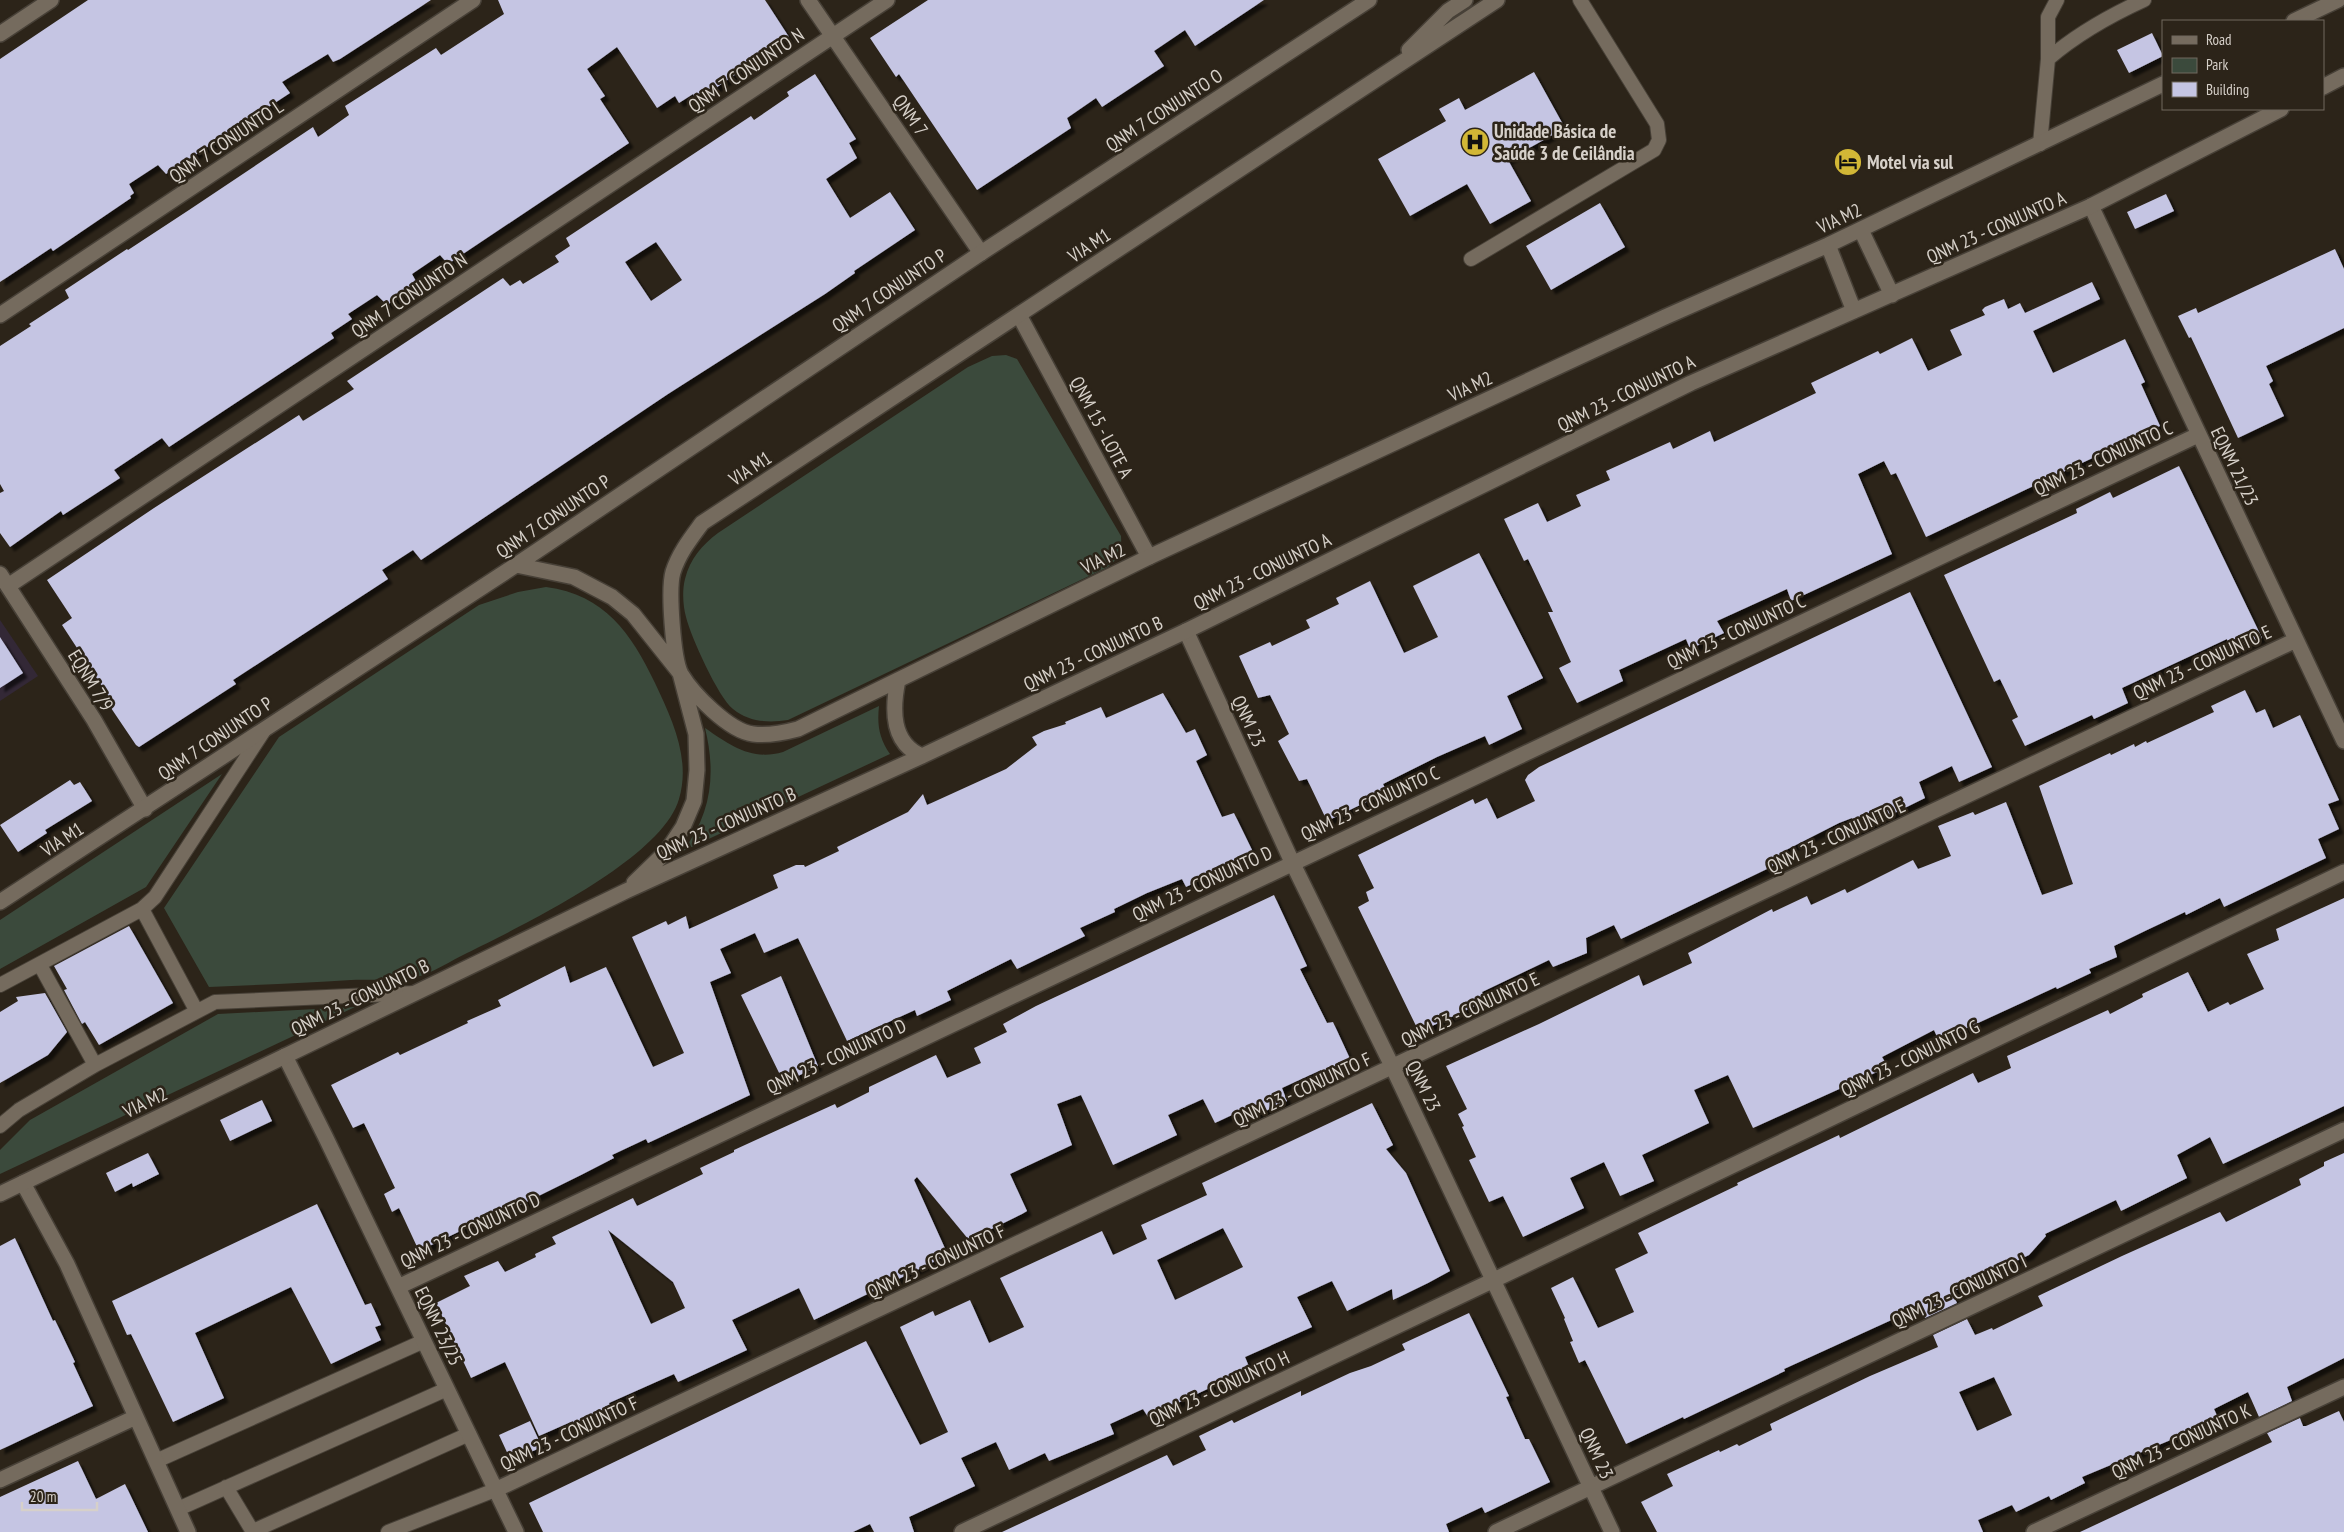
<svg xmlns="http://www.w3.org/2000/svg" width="2344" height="1532" viewBox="0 0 2344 1532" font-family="'PT Sans Narrow',sans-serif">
<defs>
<filter id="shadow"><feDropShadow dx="4.5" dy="4.5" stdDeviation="1" flood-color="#0009"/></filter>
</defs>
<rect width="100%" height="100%" fill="#2c2419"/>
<path fill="#332836" d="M 0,620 L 38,676 L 0,701 Z"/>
<path fill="#3b4a3c" d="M 1006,355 L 1017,359 L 1121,536 C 1122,550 1119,558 1108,567 L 788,720 C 768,723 749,722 733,709 C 718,697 691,637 686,617 C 683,606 682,591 685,579 C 690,559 702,545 718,533 L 968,367 L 992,356 Z
M 546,587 C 605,595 631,633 655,683 C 672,719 691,759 679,799 C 662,859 521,926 467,953 C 452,960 431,974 416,977 C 395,982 372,979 351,980 C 304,983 256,985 209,987 L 164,908 L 279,737 L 479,605 L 518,592 Z
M 879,706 C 877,725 879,738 890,754 L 683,851 C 712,813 716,773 705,728 C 731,746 752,761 783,752 Z
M 222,774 L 146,887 L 0,969 L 0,920 Z
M 355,1007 L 0,1174 L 0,1150 L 30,1120 L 218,1014 Z"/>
<path fill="#c5c5e3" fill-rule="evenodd" filter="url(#shadow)" d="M 88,0 L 431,0 L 340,59 L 333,62 L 328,54 L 282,82 L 290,93 L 166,174 L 158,165 L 129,184 L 134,193 L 130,196 L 131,198 L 53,251 L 51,248 L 0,282 L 0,59 Z
M 498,0 L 765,0 L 789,37 L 697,101 L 693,94 L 679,103 L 675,96 L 657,108 L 617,47 L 587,69 L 605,96 L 600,99 L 629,143 L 448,264 L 440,255 L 412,274 L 418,285 L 387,305 L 377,295 L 348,314 L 352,319 L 331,333 L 334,338 L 169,447 L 162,438 L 114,470 L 120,478 L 63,515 L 61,511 L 10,547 L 0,533 L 0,493 L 4,491 L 0,484 L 0,346 L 31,326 L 29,324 L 69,298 L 65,290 L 127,249 L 128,250 L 189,210 L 313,127 L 318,137 L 349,115 L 345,106 L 436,48 L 441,55 L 504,14 Z
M 928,0 L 1264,0 L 1195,46 L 1185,30 L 1154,51 L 1164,66 L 1102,107 L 1096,98 L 1067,118 L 1071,128 L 977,190 L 899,74 L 896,77 L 870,38 Z
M 2152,33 L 2163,56 L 2129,73 L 2117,50 Z
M 1534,72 L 1565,128 L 1508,160 L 1531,201 L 1490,224 L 1467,184 L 1410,216 L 1378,159 L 1446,121 L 1439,109 L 1459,98 L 1465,110 Z
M 815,74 L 856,139 L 849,143 L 857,158 L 826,179 L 850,218 L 890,192 L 915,230 L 854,271 L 855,273 L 825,294 L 668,394 L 421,560 L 413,550 L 382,570 L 388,579 L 233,680 L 236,684 L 139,747 L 136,745 L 109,705 L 113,703 L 62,625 L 72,618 L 47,580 L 154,508 L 299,415 L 303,421 L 354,389 L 347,381 L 503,278 L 510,286 L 520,280 L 523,284 L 559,262 L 555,256 L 570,246 L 566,238 L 751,116 L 754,120 L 789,96 L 787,92 ZM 656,242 L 682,280 L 651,301 L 625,262 Z
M 2166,194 L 2174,211 L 2135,229 L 2127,212 Z
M 1600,203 L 1625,247 L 1551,290 L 1526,246 Z
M 2335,249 L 2344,269 L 2344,328 L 2266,366 L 2273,381 L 2269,384 L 2284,416 L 2238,438 L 2191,337 L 2189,338 L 2178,316 L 2196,308 L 2198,313 Z
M 2092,282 L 2100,299 L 2033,331 L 2053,373 L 2125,339 L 2145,382 L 2141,384 L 2160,426 L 1926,537 L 1896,473 L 1891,475 L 1884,461 L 1858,474 L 1892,554 L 1791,601 L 1787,589 L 1717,621 L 1724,633 L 1690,649 L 1686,639 L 1619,670 L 1623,681 L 1577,703 L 1559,668 L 1571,662 L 1548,612 L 1553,612 L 1528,559 L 1524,561 L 1504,519 L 1538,503 L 1547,522 L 1581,506 L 1576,495 L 1610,480 L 1606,471 L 1670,442 L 1673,449 L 1710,431 L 1714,442 L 1816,393 L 1811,383 L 1878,351 L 1880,354 L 1912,338 L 1928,371 L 1962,355 L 1950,330 L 1985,315 L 1982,310 L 1985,307 L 2004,299 L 2008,309 L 2020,303 L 2025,313 Z
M 2179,466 L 2262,638 L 2228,654 L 2227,639 L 2122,688 L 2128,703 L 2094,719 L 2092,715 L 2025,746 L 2012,720 L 2018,717 L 2000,679 L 1994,682 L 1944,575 L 2077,513 L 2076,509 L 2110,492 L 2113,498 Z
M 1479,553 L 1543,678 L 1507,696 L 1522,729 L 1489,745 L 1485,736 L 1437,757 L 1383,784 L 1387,792 L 1327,821 L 1307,779 L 1299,781 L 1278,741 L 1289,734 L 1270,695 L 1258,698 L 1239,656 L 1270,642 L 1272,646 L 1310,628 L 1306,620 L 1339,604 L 1336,598 L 1370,581 L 1404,653 L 1438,637 L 1413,586 Z
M 1910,592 L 1992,767 L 1959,782 L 1952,766 L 1919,782 L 1925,798 L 1858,831 L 1852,818 L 1839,823 L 1786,850 L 1790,858 L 1621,939 L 1614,925 L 1586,938 L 1587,953 L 1553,967 L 1549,960 L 1482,992 L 1486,1001 L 1419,1032 L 1358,907 L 1369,901 L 1366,892 L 1374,888 L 1358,855 L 1473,799 L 1475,804 L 1487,798 L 1497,819 L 1535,801 L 1525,780 L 1528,775 L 1539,767 Z
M 0,637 L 23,673 L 0,688 Z
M 2245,690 L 2256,713 L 2265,709 L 2273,728 L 2300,715 L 2339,800 L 2328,804 L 2339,829 L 2318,839 L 2326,858 L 2224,907 L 2220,898 L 2186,915 L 2185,912 L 2147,930 L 2114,946 L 2117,957 L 2089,969 L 2091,973 L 2057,989 L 2056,987 L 1939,1041 L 1934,1030 L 1882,1057 L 1888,1067 L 1753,1128 L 1728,1075 L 1694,1090 L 1709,1123 L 1642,1155 L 1654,1181 L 1620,1196 L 1604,1162 L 1570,1178 L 1584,1208 L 1523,1237 L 1503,1196 L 1489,1202 L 1469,1160 L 1476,1157 L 1462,1127 L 1464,1126 L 1458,1114 L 1467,1109 L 1446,1066 L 1539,1024 L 1639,975 L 1643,986 L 1692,963 L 1688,953 L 1772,909 L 1773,912 L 1807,896 L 1811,905 L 1845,889 L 1847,893 L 1913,860 L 1918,869 L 1951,856 L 1938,826 L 1973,812 L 1975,815 L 2006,802 L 2042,895 L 2073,884 L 2039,786 L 2110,753 L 2111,755 L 2134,744 L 2135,747 L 2146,741 L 2147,743 L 2214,712 L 2211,706 Z
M 1163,693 L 1186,733 L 1195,729 L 1207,755 L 1196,761 L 1222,817 L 1234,813 L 1254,854 L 1186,887 L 1182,879 L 1147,893 L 1114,909 L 1115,912 L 1080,928 L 1085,936 L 1052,952 L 1017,969 L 1011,959 L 947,991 L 951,1000 L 917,1016 L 915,1010 L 847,1041 L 798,938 L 764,953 L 755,933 L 720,949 L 731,973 L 710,982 L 750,1095 L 648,1143 L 646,1139 L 612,1155 L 614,1158 L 581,1175 L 480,1225 L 479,1222 L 419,1251 L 399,1208 L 392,1212 L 384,1194 L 395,1188 L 364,1123 L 353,1128 L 331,1085 L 398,1052 L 400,1055 L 468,1023 L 467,1021 L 501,1006 L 498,1000 L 565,966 L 570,983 L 606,967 L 653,1067 L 684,1053 L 632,937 L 666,921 L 668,925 L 686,916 L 689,929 L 778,888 L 773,875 L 796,865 L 804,865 L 805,867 L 839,851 L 837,847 L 908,812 L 923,794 L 927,805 L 1006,769 L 1037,745 L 1032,737 L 1044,731 L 1066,724 L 1065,722 L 1101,707 L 1106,718 Z
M 70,780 L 74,785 L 80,782 L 92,801 L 45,830 L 47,833 L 18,852 L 0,825 Z
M 1274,895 L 1307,966 L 1300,969 L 1327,1023 L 1333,1022 L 1352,1063 L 1325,1076 L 1321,1070 L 1282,1088 L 1287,1101 L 1253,1117 L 1249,1107 L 1215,1123 L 1203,1099 L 1168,1115 L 1177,1135 L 1113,1165 L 1081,1095 L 1057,1104 L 1072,1145 L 1010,1174 L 1027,1211 L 1022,1214 L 969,1240 L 917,1177 L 914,1180 L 948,1255 L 814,1320 L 799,1288 L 732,1320 L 747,1350 L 678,1382 L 674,1374 L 609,1403 L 613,1415 L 579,1432 L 573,1421 L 539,1436 L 505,1362 L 471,1378 L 436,1303 L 470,1286 L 464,1276 L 498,1261 L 505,1272 L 536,1257 L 535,1254 L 556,1244 L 552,1237 L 633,1198 L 637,1206 L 703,1174 L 700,1168 L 734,1152 L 734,1150 L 835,1104 L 837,1108 L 869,1092 L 869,1087 L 936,1055 L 947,1078 L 981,1063 L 974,1048 L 1007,1032 L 1003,1024 L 1036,1006 ZM 608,1230 L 673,1282 L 685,1308 L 651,1324 Z
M 2344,898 L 2344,1106 L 2223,1164 L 2210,1137 L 2177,1155 L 2187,1178 L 2121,1211 L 2116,1200 L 2045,1234 L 2046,1236 L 2029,1255 L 1954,1291 L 1955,1294 L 1953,1295 L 1957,1303 L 1925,1318 L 1920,1307 L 1784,1369 L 1785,1371 L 1684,1419 L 1683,1417 L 1626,1444 L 1585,1360 L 1579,1363 L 1570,1342 L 1573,1341 L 1564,1319 L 1565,1318 L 1551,1288 L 1573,1277 L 1598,1328 L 1634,1312 L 1615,1269 L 1648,1253 L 1638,1233 L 1738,1185 L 1737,1183 L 1839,1135 L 1840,1138 L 1973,1073 L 1978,1083 L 2011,1068 L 2007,1056 L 2108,1010 L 2110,1014 L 2143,997 L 2142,994 L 2188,972 L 2208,1012 L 2228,1002 L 2230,1005 L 2264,989 L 2247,954 L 2279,940 L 2276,929 Z
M 129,926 L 173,1003 L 99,1045 L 85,1022 L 82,1024 L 64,990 L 67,989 L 54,966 Z
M 781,976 L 818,1066 L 784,1083 L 741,995 Z
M 45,993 L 67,1032 L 48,1055 L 0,1083 L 0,1012 L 18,1001 L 16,997 Z
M 262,1100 L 272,1121 L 230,1141 L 220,1120 Z
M 1372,1103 L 1393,1145 L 1386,1149 L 1406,1173 L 1450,1271 L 1428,1283 L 1393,1300 L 1392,1289 L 1347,1311 L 1332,1281 L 1297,1297 L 1312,1327 L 1245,1357 L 1250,1369 L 1148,1417 L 1143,1409 L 1110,1424 L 1114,1434 L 1049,1461 L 1045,1453 L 1009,1470 L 996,1442 L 961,1458 L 975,1486 L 909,1517 L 914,1532 L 874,1532 L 870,1524 L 853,1532 L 543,1532 L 529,1503 L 866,1341 L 920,1445 L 948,1432 L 900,1327 L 933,1311 L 935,1316 L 970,1300 L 989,1343 L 1024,1327 L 1000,1278 L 1102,1231 L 1113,1255 L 1147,1239 L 1141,1225 L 1207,1195 L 1202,1183 ZM 1223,1228 L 1243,1267 L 1175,1300 L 1157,1260 Z
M 148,1153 L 159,1174 L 133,1187 L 132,1183 L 115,1192 L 106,1173 Z
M 2344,1153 L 2344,1358 L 2287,1387 L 2292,1401 L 2259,1417 L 2248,1392 L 2214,1409 L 2219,1420 L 2186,1437 L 2185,1434 L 2082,1477 L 2085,1483 L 2051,1500 L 2049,1496 L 2016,1512 L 2012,1505 L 1978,1520 L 1983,1532 L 1657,1532 L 1641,1502 L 1673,1486 L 1667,1474 L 1719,1450 L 1720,1452 L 1737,1444 L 1739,1446 L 1772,1430 L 1770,1424 L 1870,1376 L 1938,1347 L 1933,1335 L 1967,1319 L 1975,1335 L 1992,1328 L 1993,1330 L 2043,1306 L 2038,1296 L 2122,1256 L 2220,1212 L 2226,1222 L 2301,1185 L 2299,1179 L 2324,1166 L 2324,1162 ZM 1994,1377 L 2012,1415 L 1977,1431 L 1959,1392 Z
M 317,1204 L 365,1305 L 371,1303 L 381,1325 L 375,1327 L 381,1340 L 331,1364 L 291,1287 L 195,1333 L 224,1398 L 173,1422 L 131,1334 L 127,1335 L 112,1301 Z
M 15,1238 L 53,1321 L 55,1320 L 75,1362 L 73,1363 L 93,1406 L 0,1450 L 0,1246 Z
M 1469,1313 L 1509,1396 L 1506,1397 L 1525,1439 L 1529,1439 L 1550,1482 L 1485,1513 L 1482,1507 L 1446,1524 L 1449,1532 L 1002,1532 L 1167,1455 L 1173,1466 L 1206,1450 L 1199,1436 L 1232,1420 L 1234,1423 L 1301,1391 L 1301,1396 L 1350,1373 L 1371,1366 L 1405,1350 L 1402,1344 Z
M 2339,1411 L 2344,1422 L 2344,1532 L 2080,1532 L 2272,1442 L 2267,1433 L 2300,1418 L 2303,1426 L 2306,1426 Z
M 530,1421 L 542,1447 L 511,1461 L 499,1435 Z
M 78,1461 L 96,1499 L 125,1484 L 148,1532 L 0,1532 L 0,1497 Z"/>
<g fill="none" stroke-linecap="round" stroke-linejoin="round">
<defs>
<path id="service" d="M 2048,59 L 2048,17 L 2057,0
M 2040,144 L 2048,59 C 2077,34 2109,16 2144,0
M 1471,259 L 1654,150 L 1659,140 L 1657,124 L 1580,0
M 142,909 L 196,1010
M 40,965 L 95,1065
M 0,985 L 142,909 L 155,897 L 265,729
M 0,1126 L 19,1110 L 95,1065 L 215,1002 L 415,993
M 156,1461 L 424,1341
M 226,1487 L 253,1532
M 178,1509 L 447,1389
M 253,1531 L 469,1434
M 388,1532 L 495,1490"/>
<path id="minor" d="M 808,0 L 981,253
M 0,34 L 51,0
M 2091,206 L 2344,741
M 0,315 L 473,0
M 1019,315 L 1149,557
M 0,574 L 94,720 L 145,809
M 8,586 L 887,0
M 1186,631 L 1292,862 L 1393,1068 L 1612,1532
M 285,1056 L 325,1136 L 516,1532
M 23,1183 L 67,1264 L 188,1532
M 398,1287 L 2198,435
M 0,1480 L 136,1417
M 495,1490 L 2296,640
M 962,1532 L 1494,1280 L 2344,872
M 1496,1532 L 2344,1130
M 2034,1532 L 2344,1387"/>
<path id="secondary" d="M 1497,0 L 702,523 C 691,538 679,553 673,572 C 668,589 673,659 681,674 C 693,694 729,731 753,734 C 768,736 783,733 798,729 L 1149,557 L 1665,317 L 1828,245 L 2163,84
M 2294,21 L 2338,0
M 1409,50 L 1448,11 L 1465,0
M 2323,87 L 2344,76
M 1861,230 L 1892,295
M 1828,245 L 1854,311
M 516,565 L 574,577 L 612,597 L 633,614 L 680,673 L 696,734 L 697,770 L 694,801 L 683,827 L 667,851 L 634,883
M 898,680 C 892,709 891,743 922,756
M 0,902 L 516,565 L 981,253 L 1369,0
M 0,1194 L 626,891 L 922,756 L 1186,631 L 1691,383 L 2091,206 L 2281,109"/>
</defs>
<use href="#service" stroke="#474037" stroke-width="16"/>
<use href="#minor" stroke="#474037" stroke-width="18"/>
<use href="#secondary" stroke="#474037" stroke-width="18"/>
<use href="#service" stroke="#756b5e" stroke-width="14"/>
<use href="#minor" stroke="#756b5e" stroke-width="15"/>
<use href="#secondary" stroke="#756b5e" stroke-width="15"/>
</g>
<defs>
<symbol id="hospital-disc" viewBox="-11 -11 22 22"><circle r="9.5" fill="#d2b736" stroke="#2c2419"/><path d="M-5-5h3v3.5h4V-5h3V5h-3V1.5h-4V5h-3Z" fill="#111"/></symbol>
<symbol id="hotel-disc" viewBox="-11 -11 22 22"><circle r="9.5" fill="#d2b736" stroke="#2c2419"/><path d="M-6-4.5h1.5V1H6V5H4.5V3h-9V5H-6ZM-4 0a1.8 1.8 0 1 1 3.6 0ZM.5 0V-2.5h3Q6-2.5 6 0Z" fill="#111"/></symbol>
</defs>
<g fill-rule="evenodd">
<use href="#hospital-disc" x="1459" y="126" width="32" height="32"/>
<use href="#hotel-disc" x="1832" y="146" width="32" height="32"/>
</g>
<g text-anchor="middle" stroke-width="5" stroke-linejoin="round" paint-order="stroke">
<g font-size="19" fill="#d6d0c9" stroke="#2c2419">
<text transform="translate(746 70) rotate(-34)" y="7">QNM 7 CONJUNTO N</text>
<text transform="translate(1164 110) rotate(-33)" y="7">QNM 7 CONJUNTO O</text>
<text transform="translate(911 115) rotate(55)" y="7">QNM 7</text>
<text transform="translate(226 141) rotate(-34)" y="7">QNM 7 CONJUNTO L</text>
<text transform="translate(1839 218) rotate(-25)" y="7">VIA M2</text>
<text transform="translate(1996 227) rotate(-24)" y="7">QNM 23 - CONJUNTO A</text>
<text transform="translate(1089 245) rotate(-33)" y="7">VIA M1</text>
<text transform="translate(889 290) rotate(-34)" y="7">QNM 7 CONJUNTO P</text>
<text transform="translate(409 295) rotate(-34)" y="7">QNM 7 CONJUNTO N</text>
<text transform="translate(1470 386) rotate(-25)" y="7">VIA M2</text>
<text transform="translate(1626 393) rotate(-26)" y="7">QNM 23 - CONJUNTO A</text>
<text transform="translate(1102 427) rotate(62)" y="7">QNM 15 - LOTE A</text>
<text transform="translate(2103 458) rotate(-25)" y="7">QNM 23 - CONJUNTO C</text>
<text transform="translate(2235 466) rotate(64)" y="7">EQNM 21/23</text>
<text transform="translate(750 468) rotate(-33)" y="7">VIA M1</text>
<text transform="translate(553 516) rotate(-34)" y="7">QNM 7 CONJUNTO P</text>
<text transform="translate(1103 558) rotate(-26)" y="7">VIA M2</text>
<text transform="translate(1262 571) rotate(-26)" y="7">QNM 23 - CONJUNTO A</text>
<text transform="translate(1736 631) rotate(-25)" y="7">QNM 23 - CONJUNTO C</text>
<text transform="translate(1093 653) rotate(-25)" y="7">QNM 23 - CONJUNTO B</text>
<text transform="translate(2202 662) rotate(-25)" y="7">QNM 23 - CONJUNTO E</text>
<text transform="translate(91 680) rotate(58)" y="7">EQNM 7/9</text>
<text transform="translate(1249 721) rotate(65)" y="7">QNM 23</text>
<text transform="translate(215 738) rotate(-34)" y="7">QNM 7 CONJUNTO P</text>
<text transform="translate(1370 803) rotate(-25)" y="7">QNM 23 - CONJUNTO C</text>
<text transform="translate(726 823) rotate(-24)" y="7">QNM 23 - CONJUNTO B</text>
<text transform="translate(1836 836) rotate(-25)" y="7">QNM 23 - CONJUNTO E</text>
<text transform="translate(62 839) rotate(-33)" y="7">VIA M1</text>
<text transform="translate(1202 883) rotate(-25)" y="7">QNM 23 - CONJUNTO D</text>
<text transform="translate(360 997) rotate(-26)" y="7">QNM 23 - CONJUNTO B</text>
<text transform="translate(1470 1009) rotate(-25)" y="7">QNM 23 - CONJUNTO E</text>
<text transform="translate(836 1056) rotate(-25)" y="7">QNM 23 - CONJUNTO D</text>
<text transform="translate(1910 1058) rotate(-26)" y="7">QNM 23 - CONJUNTO G</text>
<text transform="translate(1424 1086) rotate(64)" y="7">QNM 23</text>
<text transform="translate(1302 1089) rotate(-25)" y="7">QNM 23 - CONJUNTO F</text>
<text transform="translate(145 1102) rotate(-26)" y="7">VIA M2</text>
<text transform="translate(470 1230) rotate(-25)" y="7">QNM 23 - CONJUNTO D</text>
<text transform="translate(936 1261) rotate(-25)" y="7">QNM 23 - CONJUNTO F</text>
<text transform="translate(1959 1291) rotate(-25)" y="7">QNM 23 - CONJUNTO I</text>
<text transform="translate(439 1326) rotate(64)" y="7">EQNM 23/25</text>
<text transform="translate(1219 1388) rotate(-25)" y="7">QNM 23 - CONJUNTO H</text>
<text transform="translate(569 1433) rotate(-25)" y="7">QNM 23 - CONJUNTO F</text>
<text transform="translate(2181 1441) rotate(-25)" y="7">QNM 23 - CONJUNTO K</text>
<text transform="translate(1597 1453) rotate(65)" y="7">QNM 23</text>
</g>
<g font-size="19" font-weight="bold" fill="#d6d0c9" stroke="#2c2419" text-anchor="start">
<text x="1494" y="138">Unidade Básica de<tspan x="1494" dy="22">Saúde 3 de Ceilândia</tspan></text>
<text x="1867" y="169">Motel via sul</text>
</g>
</g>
<rect x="2162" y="20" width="162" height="90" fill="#2c2419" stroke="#70695f"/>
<rect x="2172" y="36" width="25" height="8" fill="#756b5e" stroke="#70695f"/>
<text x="2206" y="45" font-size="15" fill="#d6d0c9">Road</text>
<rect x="2172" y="58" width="25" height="15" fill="#3b4a3c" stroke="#70695f"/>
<text x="2206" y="70" font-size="15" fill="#d6d0c9">Park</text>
<rect x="2172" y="82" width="25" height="15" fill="#c5c5e3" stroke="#70695f"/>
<text x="2206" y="95" font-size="15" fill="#d6d0c9">Building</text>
<path d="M22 1502v8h75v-8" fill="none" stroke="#d6d0c9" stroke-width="2.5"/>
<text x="30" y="1502" font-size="15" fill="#d6d0c9" stroke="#2c2419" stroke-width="4" paint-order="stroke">20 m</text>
</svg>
